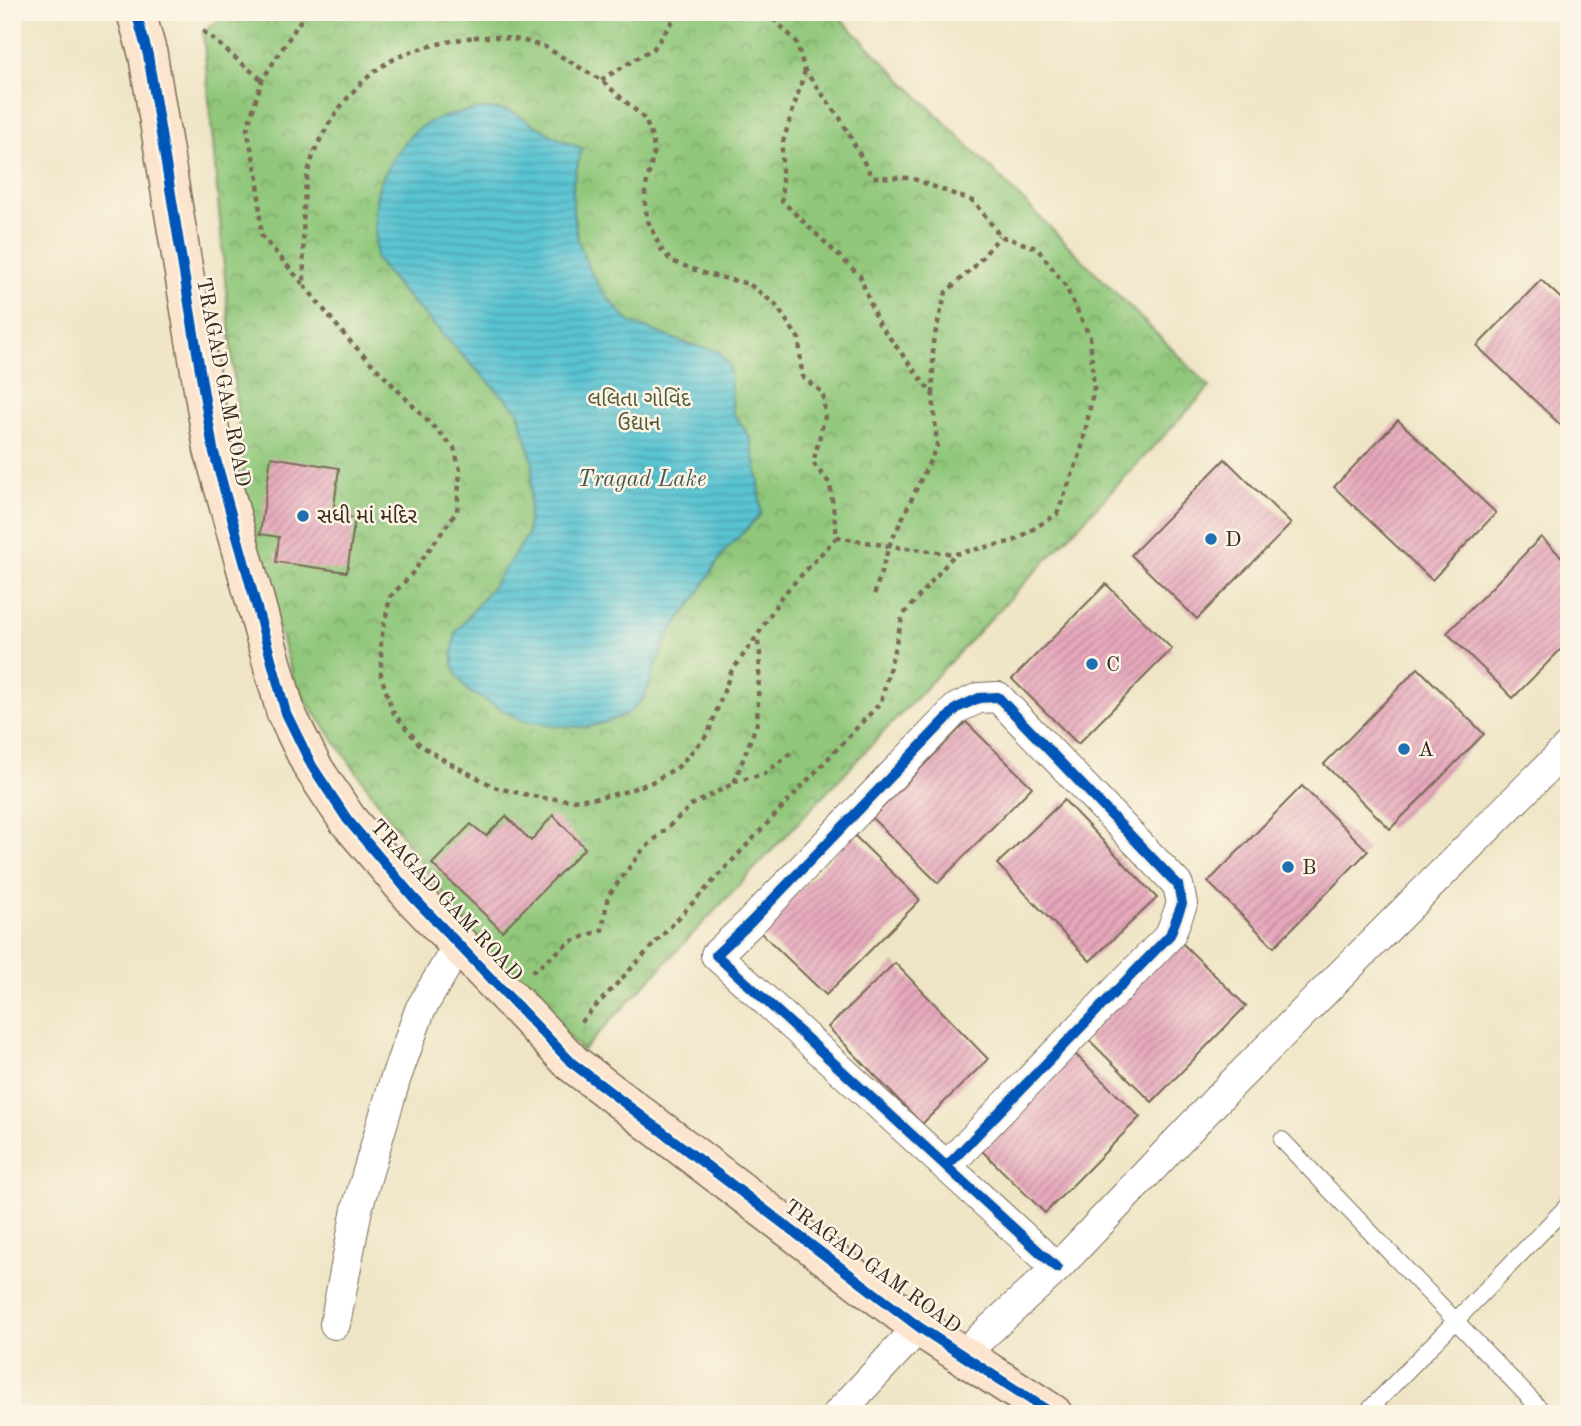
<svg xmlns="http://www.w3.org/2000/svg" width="1581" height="1426" viewBox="0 0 1581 1426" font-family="'Old Standard TT','Noto Sans Gujarati',serif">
<defs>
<pattern id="park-crowns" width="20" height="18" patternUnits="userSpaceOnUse" patternTransform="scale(1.75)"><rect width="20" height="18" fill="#90c77a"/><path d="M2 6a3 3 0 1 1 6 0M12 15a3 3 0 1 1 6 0" fill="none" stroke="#77a263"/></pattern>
<pattern id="water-rules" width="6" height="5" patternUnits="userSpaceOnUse" patternTransform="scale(1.75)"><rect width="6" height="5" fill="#59c4d3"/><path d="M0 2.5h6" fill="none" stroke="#4b9fab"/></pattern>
<pattern id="building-hatch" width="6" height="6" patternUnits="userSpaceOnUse" patternTransform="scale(1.75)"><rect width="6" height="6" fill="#e6a8bc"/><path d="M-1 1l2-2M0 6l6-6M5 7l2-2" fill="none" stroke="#bc8998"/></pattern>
</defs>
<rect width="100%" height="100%" fill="#fcf5e5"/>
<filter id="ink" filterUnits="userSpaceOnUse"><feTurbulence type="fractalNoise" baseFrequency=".0143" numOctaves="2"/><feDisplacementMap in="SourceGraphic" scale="14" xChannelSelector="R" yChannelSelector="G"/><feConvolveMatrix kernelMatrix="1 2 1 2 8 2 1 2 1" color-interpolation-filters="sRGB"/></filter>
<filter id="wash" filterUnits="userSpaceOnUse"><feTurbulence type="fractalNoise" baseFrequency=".00686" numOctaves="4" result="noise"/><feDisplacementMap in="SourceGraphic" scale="28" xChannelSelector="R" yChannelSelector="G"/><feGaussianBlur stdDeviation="1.57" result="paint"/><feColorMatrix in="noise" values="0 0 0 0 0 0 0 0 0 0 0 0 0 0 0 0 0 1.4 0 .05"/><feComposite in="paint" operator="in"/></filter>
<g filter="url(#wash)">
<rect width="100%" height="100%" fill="#efe5c6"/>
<path fill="url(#park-crowns)" stroke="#66784c" stroke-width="2" d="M 229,12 L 834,12 L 1210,387 L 582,1051 L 477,942 L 295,685 L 246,513 L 203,32 Z"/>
<path fill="url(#water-rules)" stroke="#4a7778" stroke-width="2" d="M 481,109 L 505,110 L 516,114 L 559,139 L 582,148 L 573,183 L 573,212 L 578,240 L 588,267 L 602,291 L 629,322 L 685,343 L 718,351 L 729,364 L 733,413 L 750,437 L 759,482 L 761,514 L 723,553 L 697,596 L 667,637 L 645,696 L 632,710 L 622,716 L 603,723 L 587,727 L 553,726 L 521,720 L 468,691 L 458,677 L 453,665 L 453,647 L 456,632 L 494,584 L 527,536 L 533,463 L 518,411 L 463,356 L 400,289 L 376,260 C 376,237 373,212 378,190 C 383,171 407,134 424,125 C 436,118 466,111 481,109 Z"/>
<g id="blocks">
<path fill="url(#building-hatch)" d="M 1541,280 L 1569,306 L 1569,433 L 1477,346 Z
M 1398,420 L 1496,513 L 1432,580 L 1334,487 Z
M 271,457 L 339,468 L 333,515 L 355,518 L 347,572 L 276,562 L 279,537 L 260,534 Z
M 1225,459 L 1291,524 L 1197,619 L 1131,555 Z
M 1541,537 L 1569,564 L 1569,641 L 1513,698 L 1447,633 Z
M 1106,584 L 1172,649 L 1078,744 L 1012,679 Z
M 1418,668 L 1484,734 L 1390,829 L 1324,764 Z
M 966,722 L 1032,787 L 938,883 L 872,818 Z
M 1302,786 L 1368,851 L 1274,947 L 1208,882 Z
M 1064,800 L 1157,898 L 1090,961 L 997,864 Z
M 553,815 L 585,848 L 502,931 L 432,864 L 471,824 L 486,836 L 506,816 L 531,841 Z
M 854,835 L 920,900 L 826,995 L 759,931 Z
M 1180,941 L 1246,1006 L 1152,1102 L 1086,1037 Z
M 895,963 L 988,1059 L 922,1124 L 828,1027 Z
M 1073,1052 L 1140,1117 L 1045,1213 L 979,1148 Z"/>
</g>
</g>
<g filter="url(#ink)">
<use href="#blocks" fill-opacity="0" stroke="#7a6b59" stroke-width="2"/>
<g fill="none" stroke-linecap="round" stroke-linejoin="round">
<defs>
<path id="lane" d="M 1282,1140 L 1545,1414
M 1365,1414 L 1569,1204"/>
<path id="street" d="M 947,1166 L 1170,935 L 1182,904 L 1178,885 L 998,697 L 979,698 L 957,708 L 750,923 L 716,955 L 1057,1268
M 335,1324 L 357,1209 L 395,1080 L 420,1010 L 459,944
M 962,1355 L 1057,1268 L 1229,1087 L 1569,746
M 838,1414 L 919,1327"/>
<path id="secondary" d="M 136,12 L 148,55 L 213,449 L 286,713 L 312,766 L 347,819 L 413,897 L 572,1063 L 919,1327 L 1053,1414"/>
</defs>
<use href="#lane" stroke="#7a6b59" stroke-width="18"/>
<use href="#street" stroke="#7a6b59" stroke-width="32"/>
<use href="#secondary" stroke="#7a6b59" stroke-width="41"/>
<path stroke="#7a6b59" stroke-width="4.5" stroke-dasharray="5 5" stroke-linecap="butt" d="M 744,12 L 776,21 L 796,41 L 805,71 L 840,118 L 872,177 L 911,178 L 975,202 L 1000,236 L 1037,248 L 1065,285 L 1090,337 L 1094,388 L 1081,452 L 1057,514 L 1014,541 L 955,554 L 889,546 L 837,537
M 203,31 L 262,80
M 474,37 L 496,37 L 521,40 L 545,47 L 601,80 L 642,116 L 649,128 L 653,142 L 654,153 L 645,190 L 645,206 L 648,221 L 661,249 L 671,261 L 706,274 L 749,284 L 775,304 L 799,339 L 802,376 L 823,393 L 825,416 L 813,463 L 830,484 L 837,537 L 781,597 L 757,636 L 731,672 L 708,734 L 678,767 L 652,782 L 624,792 L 597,798 L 570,800 L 542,798 L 497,788 L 449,763 L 420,745 L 393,712 L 381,676 L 381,639 L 390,597 L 411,575 L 457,511 L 460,470 L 454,448 L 346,337 L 304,285 C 304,250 301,213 307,178 C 314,137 351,84 387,63 C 410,49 448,41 474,37 Z
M 805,71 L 782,145 L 782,201 L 860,276 L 877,321 L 933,395 L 937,446 L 889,546 L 873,599
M 601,80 L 654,48 L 679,12
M 303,284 L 261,235 L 258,179 L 247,129 L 262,80 L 306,12
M 933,394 L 933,342 L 946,292 L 974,267 L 1000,236
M 734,782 L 764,774 L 795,750
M 532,972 L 570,942 L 602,930 L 608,896 L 641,852 L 692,805 L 734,783 L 757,723 L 760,653 L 757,637
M 581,1022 L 881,702 L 903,615 L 955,554"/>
<use href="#lane" stroke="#fff" stroke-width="16"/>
<use href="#street" stroke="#fff" stroke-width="30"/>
<use href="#secondary" stroke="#fbe5cf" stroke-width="38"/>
<defs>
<path id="cycleway" d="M 136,12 L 148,55 L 213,449 L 286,713 L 312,766 L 347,819 L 413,897 L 572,1063 L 919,1327 L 1053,1414
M 947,1166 L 1170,935 L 1182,904 L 1178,885 L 998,697 L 979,698 L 957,708 L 750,923 L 716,955 L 1057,1268"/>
</defs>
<use href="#cycleway" stroke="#fcf5e5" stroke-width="15"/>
<use href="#cycleway" stroke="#0057b8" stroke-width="10"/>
</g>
</g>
<g fill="#1f6fb2" stroke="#fcf5e5" stroke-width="2.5">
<circle cx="303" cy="516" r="7"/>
<circle cx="1211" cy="539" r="7"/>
<circle cx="1092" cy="664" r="7"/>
<circle cx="1404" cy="749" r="7"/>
<circle cx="1288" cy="867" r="7"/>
</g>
<g text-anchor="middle" stroke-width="5" stroke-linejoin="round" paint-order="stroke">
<g font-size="21" fill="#3b2a1e" stroke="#fcf5e5">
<text transform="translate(224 382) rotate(79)" y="7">TRAGAD GAM ROAD</text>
<text transform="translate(447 900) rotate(47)" y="7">TRAGAD GAM ROAD</text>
<text transform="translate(873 1266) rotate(36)" y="7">TRAGAD GAM ROAD</text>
</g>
<g font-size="21" fill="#54593a" stroke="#fcf5e5">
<text x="639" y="406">લલિતા ગોવિંદ<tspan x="639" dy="24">ઉદ્યાન</tspan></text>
</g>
<g font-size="21" fill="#3b2a1e" stroke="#fcf5e5" text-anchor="start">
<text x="317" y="523">સધી માં મંદિર</text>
<text x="1225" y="546">D</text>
<text x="1106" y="671">C</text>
<text x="1418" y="756">A</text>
<text x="1302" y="874">B</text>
</g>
<g font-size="23" font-style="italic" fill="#445854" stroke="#fcf5e5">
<text x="642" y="486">Tragad Lake</text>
</g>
</g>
<rect width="1581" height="1426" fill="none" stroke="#fcf5e5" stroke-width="42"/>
</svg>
